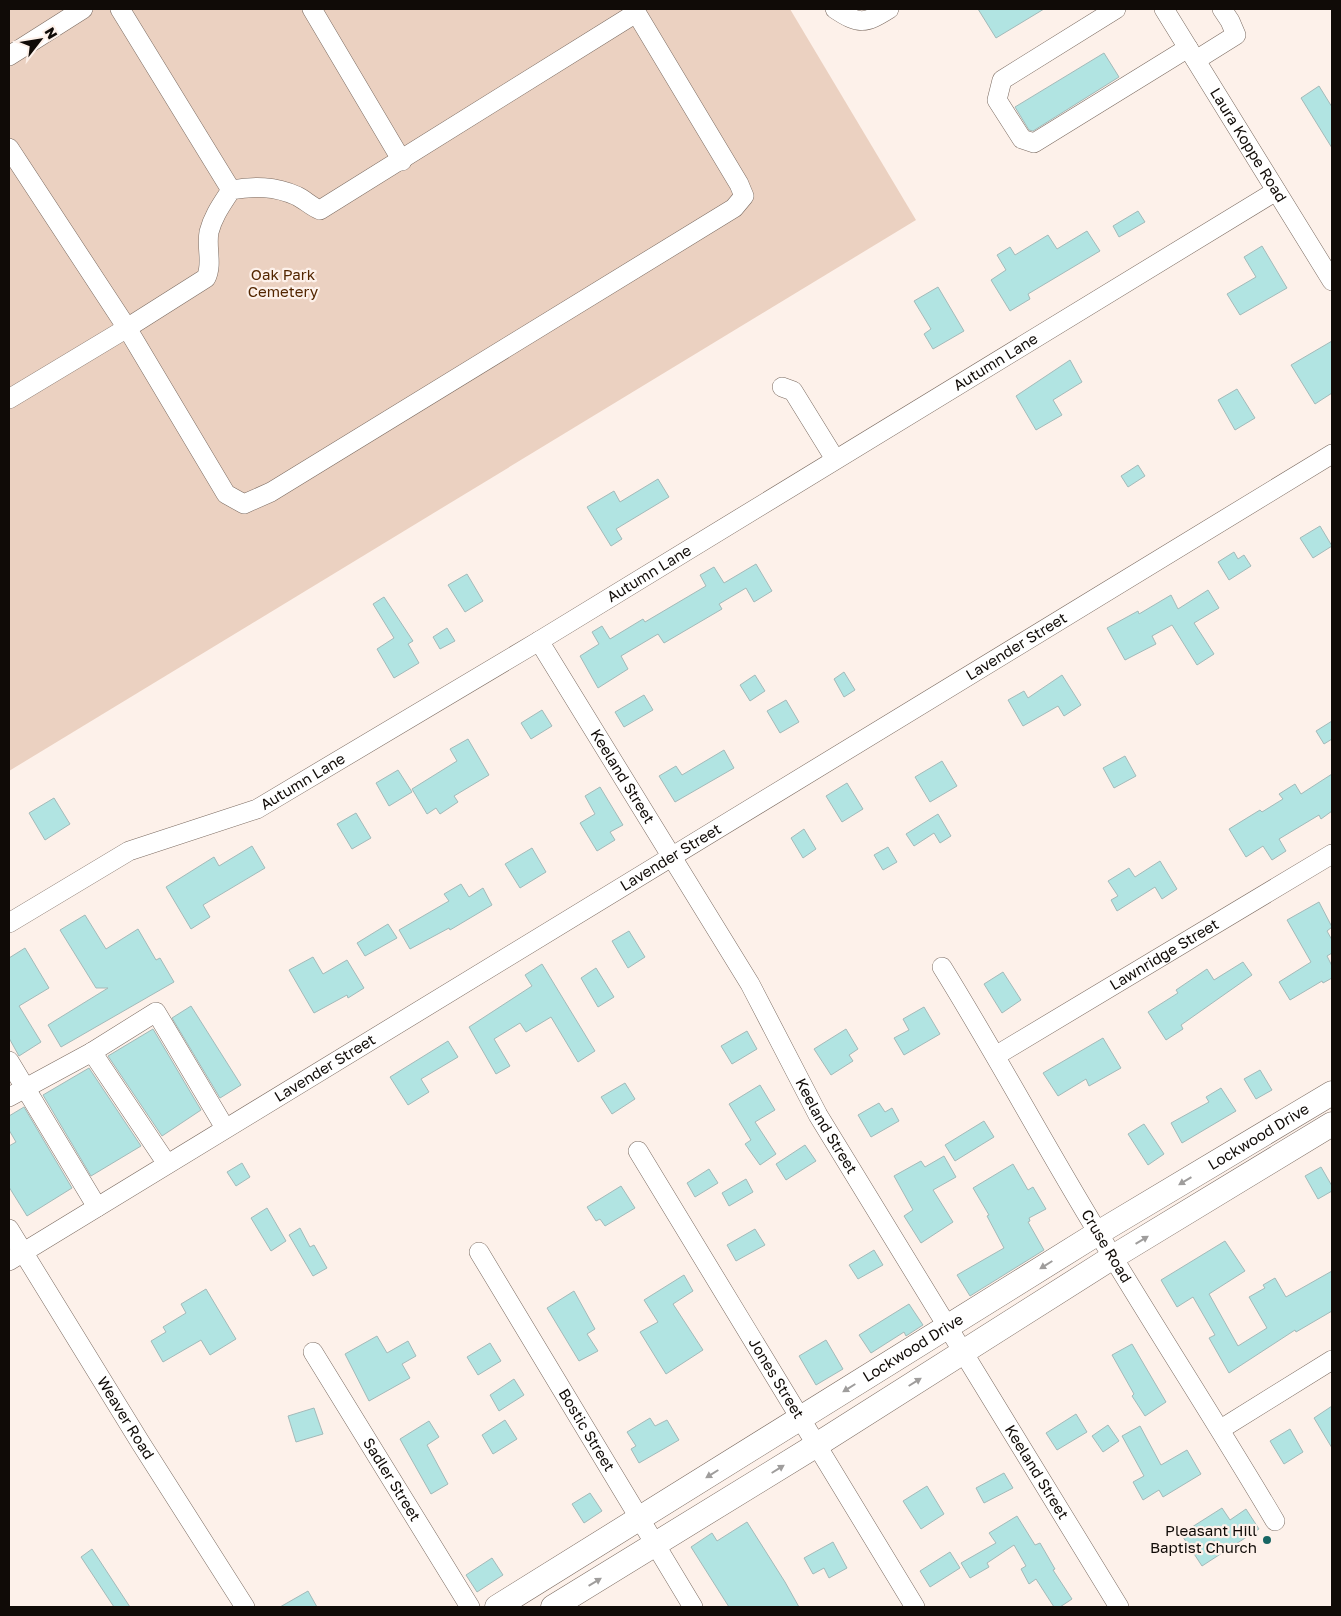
<svg xmlns="http://www.w3.org/2000/svg" width="1341" height="1616" viewBox="0 0 1341 1616" font-family="'Golos Text',sans-serif">
<rect width="100%" height="100%" fill="#fdf1ea"/>
<path fill="#ebd1c1" d="M 9,9 L 790,9 L 916,220 L 9,771 Z"/>
<path fill="#b1e4e2" stroke="#a3bab9" d="M 978,9 L 1044,9 L 996,38 Z
M 1104,53 L 1119,77 L 1033,131 L 1029,130 L 1015,107 Z
M 1319,86 L 1332,107 L 1332,148 L 1301,98 Z
M 1138,211 L 1145,222 L 1119,237 L 1113,226 Z
M 1087,231 L 1100,251 L 1028,294 L 1030,299 L 1010,311 L 991,280 L 1006,270 L 997,255 L 1010,247 L 1015,255 L 1048,235 L 1057,249 Z
M 1262,246 L 1287,288 L 1240,315 L 1227,294 L 1256,277 L 1244,257 Z
M 938,287 L 964,331 L 933,349 L 924,334 L 931,329 L 914,301 Z
M 1332,341 L 1332,393 L 1315,404 L 1291,365 Z
M 1070,360 L 1082,382 L 1053,400 L 1062,415 L 1036,430 L 1016,396 Z
M 1237,389 L 1255,418 L 1235,430 L 1218,400 Z
M 1138,465 L 1145,476 L 1128,487 L 1121,476 Z
M 658,479 L 669,497 L 616,529 L 622,539 L 611,546 L 587,507 L 614,491 L 620,502 Z
M 1320,526 L 1332,546 L 1313,558 L 1300,538 Z
M 1234,552 L 1238,559 L 1244,555 L 1251,566 L 1229,580 L 1218,562 Z
M 756,564 L 772,591 L 754,602 L 746,588 L 719,604 L 722,609 L 664,643 L 658,634 L 621,656 L 628,669 L 598,688 L 580,656 L 599,644 L 592,632 L 602,626 L 610,639 L 643,619 L 645,622 L 706,586 L 700,575 L 714,567 L 724,583 Z
M 467,574 L 483,601 L 465,612 L 448,585 Z
M 1208,590 L 1219,608 L 1194,623 L 1214,654 L 1197,665 L 1172,625 L 1152,636 L 1156,644 L 1125,660 L 1107,628 L 1138,611 L 1139,614 L 1171,595 L 1178,609 Z
M 384,597 L 413,641 L 408,644 L 419,663 L 394,678 L 377,649 L 394,638 L 373,604 Z
M 447,628 L 455,641 L 440,649 L 433,637 Z
M 844,672 L 855,690 L 844,697 L 834,679 Z
M 755,675 L 765,691 L 750,701 L 740,685 Z
M 1062,675 L 1081,705 L 1064,716 L 1058,706 L 1023,726 L 1008,700 L 1024,691 L 1028,698 Z
M 644,695 L 653,710 L 624,727 L 615,712 Z
M 786,700 L 799,722 L 780,733 L 767,711 Z
M 542,710 L 552,726 L 531,739 L 521,723 Z
M 1332,721 L 1332,739 L 1324,744 L 1316,731 Z
M 468,739 L 489,775 L 454,796 L 458,802 L 440,814 L 436,808 L 427,814 L 412,789 L 457,761 L 450,749 Z
M 724,750 L 734,768 L 675,802 L 659,776 L 676,766 L 682,775 Z
M 1125,756 L 1136,776 L 1114,788 L 1103,768 Z
M 942,761 L 957,786 L 930,802 L 915,777 Z
M 398,770 L 412,792 L 389,806 L 376,783 Z
M 1332,774 L 1332,811 L 1321,819 L 1319,815 L 1279,839 L 1286,851 L 1272,860 L 1263,846 L 1246,857 L 1229,829 L 1260,810 L 1262,812 L 1283,799 L 1279,794 L 1295,784 L 1301,794 Z
M 847,783 L 863,809 L 842,822 L 826,796 Z
M 600,787 L 623,825 L 610,832 L 615,840 L 597,851 L 580,823 L 595,814 L 585,796 Z
M 54,798 L 70,824 L 45,840 L 29,813 Z
M 356,813 L 371,838 L 352,849 L 337,824 Z
M 938,814 L 951,836 L 940,843 L 934,833 L 914,846 L 906,834 Z
M 804,829 L 816,849 L 803,858 L 791,838 Z
M 252,846 L 265,868 L 203,905 L 210,917 L 191,929 L 166,887 L 214,857 L 219,866 Z
M 888,847 L 897,862 L 883,870 L 874,855 Z
M 532,848 L 546,872 L 520,888 L 505,864 Z
M 1160,861 L 1177,889 L 1162,899 L 1155,887 L 1117,911 L 1111,900 L 1118,896 L 1108,881 L 1129,868 L 1135,877 Z
M 461,884 L 469,897 L 483,888 L 492,905 L 450,930 L 449,928 L 410,949 L 399,930 L 449,901 L 444,894 Z
M 1319,902 L 1332,927 L 1327,931 L 1332,940 L 1332,953 L 1327,956 L 1332,966 L 1332,978 L 1323,983 L 1322,981 L 1290,1000 L 1279,982 L 1311,962 L 1287,920 Z
M 85,915 L 106,949 L 138,929 L 156,960 L 160,958 L 174,982 L 61,1047 L 48,1025 L 108,988 L 96,988 L 60,930 Z
M 388,924 L 397,938 L 365,956 L 357,943 Z
M 629,931 L 645,957 L 628,968 L 612,941 Z
M 25,948 L 49,988 L 19,1006 L 41,1042 L 19,1056 L 9,1038 L 9,958 Z
M 313,957 L 323,974 L 347,960 L 364,988 L 348,998 L 347,995 L 314,1013 L 289,970 Z
M 1243,962 L 1252,975 L 1181,1025 L 1183,1029 L 1166,1040 L 1148,1012 L 1178,993 L 1176,990 L 1207,969 L 1214,980 Z
M 542,964 L 595,1051 L 578,1062 L 551,1017 L 526,1032 L 520,1023 L 494,1039 L 510,1066 L 496,1074 L 469,1027 L 532,986 L 525,975 Z
M 596,968 L 614,997 L 598,1007 L 581,978 Z
M 1003,972 L 1021,1000 L 1002,1013 L 984,984 Z
M 191,1006 L 241,1085 L 220,1098 L 172,1018 Z
M 924,1007 L 940,1034 L 904,1055 L 894,1038 L 909,1030 L 903,1019 Z
M 153,1029 L 201,1110 L 162,1136 L 108,1056 Z
M 846,1029 L 858,1049 L 849,1055 L 853,1061 L 831,1075 L 814,1049 Z
M 747,1031 L 757,1049 L 732,1064 L 721,1046 Z
M 1103,1038 L 1121,1068 L 1089,1086 L 1086,1079 L 1058,1096 L 1043,1073 Z
M 448,1041 L 458,1057 L 421,1079 L 429,1092 L 408,1105 L 390,1077 Z
M 89,1068 L 141,1146 L 91,1176 L 43,1095 Z
M 1260,1070 L 1272,1090 L 1256,1099 L 1244,1079 Z
M 625,1083 L 635,1099 L 612,1114 L 601,1097 Z
M 760,1085 L 775,1110 L 755,1122 L 776,1154 L 760,1165 L 745,1144 L 751,1140 L 729,1104 Z
M 1221,1088 L 1236,1111 L 1182,1143 L 1171,1123 L 1209,1102 L 1206,1097 Z
M 879,1103 L 885,1112 L 892,1108 L 899,1121 L 871,1137 L 858,1115 Z
M 24,1107 L 72,1188 L 27,1216 L 9,1187 L 9,1146 L 16,1142 L 9,1130 L 9,1116 Z
M 984,1121 L 994,1137 L 955,1161 L 945,1145 Z
M 1144,1124 L 1164,1154 L 1148,1165 L 1128,1134 Z
M 805,1145 L 816,1161 L 786,1180 L 776,1164 Z
M 944,1156 L 956,1177 L 933,1190 L 953,1222 L 921,1243 L 904,1216 L 913,1210 L 894,1176 L 921,1161 L 925,1167 Z
M 242,1163 L 250,1177 L 236,1186 L 227,1172 Z
M 1013,1164 L 1028,1190 L 1033,1187 L 1046,1209 L 1029,1218 L 1030,1221 L 1028,1222 L 1044,1250 L 970,1296 L 957,1275 L 1004,1248 L 987,1216 L 989,1215 L 973,1188 Z
M 1321,1167 L 1332,1186 L 1332,1191 L 1318,1199 L 1305,1176 Z
M 709,1169 L 718,1183 L 695,1197 L 687,1183 Z
M 746,1179 L 753,1192 L 729,1206 L 722,1193 Z
M 621,1186 L 635,1208 L 605,1226 L 600,1219 L 596,1221 L 587,1207 Z
M 267,1208 L 286,1241 L 271,1251 L 251,1218 Z
M 300,1228 L 310,1247 L 314,1245 L 327,1268 L 313,1276 L 289,1235 Z
M 755,1229 L 765,1245 L 736,1261 L 727,1245 Z
M 1225,1241 L 1245,1271 L 1209,1294 L 1238,1346 L 1267,1328 L 1249,1297 L 1265,1288 L 1263,1285 L 1275,1278 L 1286,1297 L 1332,1271 L 1332,1311 L 1296,1332 L 1295,1330 L 1229,1373 L 1209,1338 L 1215,1335 L 1193,1297 L 1177,1307 L 1161,1280 Z
M 874,1250 L 883,1265 L 858,1279 L 849,1265 Z
M 684,1275 L 693,1291 L 673,1304 L 703,1350 L 666,1374 L 640,1332 L 658,1322 L 644,1300 Z
M 206,1289 L 236,1339 L 210,1355 L 201,1340 L 163,1362 L 151,1341 L 166,1332 L 163,1327 L 186,1313 L 181,1304 Z
M 574,1291 L 595,1329 L 587,1334 L 598,1351 L 579,1361 L 547,1308 Z
M 909,1304 L 923,1325 L 906,1336 L 904,1332 L 871,1353 L 859,1335 Z
M 377,1336 L 387,1353 L 408,1341 L 416,1356 L 402,1364 L 410,1378 L 369,1401 L 345,1354 Z
M 826,1340 L 843,1369 L 816,1385 L 799,1356 Z
M 490,1343 L 501,1361 L 478,1375 L 467,1357 Z
M 1132,1344 L 1166,1402 L 1145,1416 L 1132,1396 L 1134,1394 L 1112,1355 Z
M 514,1379 L 524,1395 L 499,1411 L 490,1395 Z
M 1332,1406 L 1332,1448 L 1314,1418 Z
M 314,1408 L 323,1434 L 296,1442 L 288,1416 Z
M 1076,1414 L 1087,1432 L 1057,1450 L 1046,1433 Z
M 650,1418 L 655,1426 L 667,1420 L 679,1440 L 639,1463 L 631,1449 L 636,1446 L 627,1432 Z
M 505,1420 L 517,1439 L 493,1454 L 482,1435 Z
M 429,1421 L 439,1437 L 427,1445 L 448,1484 L 431,1494 L 400,1439 Z
M 1108,1425 L 1119,1441 L 1103,1452 L 1092,1436 Z
M 1140,1426 L 1161,1465 L 1187,1450 L 1201,1474 L 1163,1497 L 1159,1490 L 1143,1500 L 1133,1482 L 1144,1476 L 1122,1436 Z
M 1290,1429 L 1303,1452 L 1284,1464 L 1270,1441 Z
M 1004,1473 L 1013,1488 L 984,1503 L 976,1488 Z
M 927,1486 L 944,1514 L 921,1529 L 903,1501 Z
M 590,1493 L 602,1511 L 584,1523 L 572,1504 Z
M 1222,1508 L 1230,1520 L 1246,1509 L 1259,1529 L 1202,1566 L 1181,1534 Z
M 1017,1516 L 1035,1545 L 1040,1543 L 1055,1569 L 1053,1570 L 1072,1599 L 1060,1607 L 1054,1607 L 1036,1579 L 1029,1584 L 1021,1569 L 1026,1566 L 1014,1545 L 987,1563 L 989,1567 L 970,1578 L 961,1563 L 996,1543 L 989,1533 Z
M 747,1522 L 785,1582 L 799,1607 L 729,1607 L 691,1547 L 712,1533 L 717,1541 Z
M 833,1542 L 847,1568 L 829,1578 L 824,1568 L 813,1574 L 804,1558 Z
M 92,1549 L 130,1607 L 114,1607 L 81,1557 Z
M 950,1552 L 960,1568 L 930,1587 L 920,1571 Z
M 492,1558 L 503,1575 L 477,1592 L 466,1575 Z
M 308,1591 L 317,1607 L 280,1607 Z"/>
<g fill="none" stroke-linecap="round" stroke-linejoin="round">
<defs>
<g id="minor">
<path d="M 120,9 L 231,190"/>
<path d="M 312,9 L 402,161"/>
<path d="M 835,9 C 859,25 865,24 889,9"/>
<path d="M 1116,9 L 1002,80 L 997,100 L 1022,139 L 1034,143 L 1188,48"/>
<path id="s1" d="M 1164,9 L 1332,281"/>
<path d="M 9,56 L 83,9"/>
<path d="M 1196,60 L 1236,35 L 1230,21 L 1222,9"/>
<path d="M 9,148 L 127,328 L 226,494 L 244,504 L 271,492 L 734,208 L 744,196 L 739,184 L 634,9"/>
<path d="M 782,387 L 793,391 L 835,459"/>
<path d="M 9,399 L 127,328 L 206,278 C 213,264 206,248 209,232 C 213,216 222,204 231,190 C 254,186 275,186 297,196 C 305,200 312,207 320,210 L 636,13"/>
<path id="s2" d="M 539,641 L 750,984 L 818,1115 L 1119,1607"/>
<path id="s3" d="M 9,923 L 129,851 L 257,809 L 539,641 L 1276,191"/>
<path id="s4" d="M 942,967 C 996,1054 1044,1144 1097,1231 C 1155,1328 1217,1423 1275,1521"/>
<path d="M 92,1052 L 167,1164"/>
<path id="s5" d="M 997,1055 L 1332,854"/>
<path d="M 9,1061 L 97,1207"/>
<path d="M 9,1097 L 92,1052 L 156,1012 L 225,1128"/>
<path id="s6" d="M 638,1151 L 915,1607"/>
<path id="s7" d="M 9,1229 L 140,1442 L 245,1607"/>
<path id="s8" d="M 479,1252 L 693,1607"/>
<path id="s9" d="M 9,1261 L 1332,454"/>
<path id="s10" d="M 313,1352 L 470,1607"/>
<path d="M 1221,1429 L 1332,1360"/>
</g>
<g id="major">
<path id="s11" d="M 497,1607 L 1098,1233 L 1332,1093"/>
<path d="M 553,1607 L 815,1446 L 1113,1257 L 1332,1124"/>
</g>
</defs>
<use href="#minor" stroke="#7b6b61" stroke-width="20"/>
<use href="#major" stroke="#7b6b61" stroke-width="25"/>
<use href="#minor" stroke="#fff" stroke-width="19"/>
<use href="#major" stroke="#fff" stroke-width="24"/>
</g>
<defs><path id="oneway-solid" d="M-6-.8H1V-3.2L6.5 0L1 3.2V.8H-6Z" transform="scale(1.25)"/></defs>
<g fill="#9f9d9c">
<use href="#oneway-solid" transform="translate(1185 1181) rotate(149)"/>
<use href="#oneway-solid" transform="translate(1142 1240) rotate(-31)"/>
<use href="#oneway-solid" transform="translate(1046 1265) rotate(148)"/>
<use href="#oneway-solid" transform="translate(915 1382) rotate(-32)"/>
<use href="#oneway-solid" transform="translate(849 1388) rotate(148)"/>
<use href="#oneway-solid" transform="translate(778 1469) rotate(-32)"/>
<use href="#oneway-solid" transform="translate(712 1474) rotate(148)"/>
<use href="#oneway-solid" transform="translate(595 1582) rotate(-31)"/>
</g>
<circle fill="#186664" stroke="#fdf1ea" stroke-width="2" cx="1267" cy="1540" r="5"/>
<g text-anchor="middle" stroke-width="4.5" stroke-linejoin="round" paint-order="stroke">
<g font-size="15" fill="#100b07" stroke="#fdf1ea">
<text dy="5" stroke="none"><textPath href="#s1" startOffset="160">Laura Koppe Road</textPath></text>
<text dy="5" stroke="none"><textPath href="#s3" startOffset="1138">Autumn Lane</textPath></text>
<text dy="5" stroke="none"><textPath href="#s3" startOffset="732">Autumn Lane</textPath></text>
<text dy="5" stroke="none"><textPath href="#s9" startOffset="1180">Lavender Street</textPath></text>
<text dy="5" stroke="none"><textPath href="#s2" startOffset="159">Keeland Street</textPath></text>
<text dy="5" stroke="none"><textPath href="#s3" startOffset="328">Autumn Lane</textPath></text>
<text dy="5" stroke="none"><textPath href="#s9" startOffset="775">Lavender Street</textPath></text>
<text dy="5" stroke="none"><textPath href="#s5" startOffset="195">Lawnridge Street</textPath></text>
<text dy="5" stroke="none"><textPath href="#s9" startOffset="370">Lavender Street</textPath></text>
<text dy="5" stroke="none"><textPath href="#s2" startOffset="564">Keeland Street</textPath></text>
<text dy="5" stroke="none"><textPath href="#s11" startOffset="895">Lockwood Drive</textPath></text>
<text dy="5" stroke="none"><textPath href="#s4" startOffset="324">Cruse Road</textPath></text>
<text dy="5" stroke="none"><textPath href="#s11" startOffset="490">Lockwood Drive</textPath></text>
<text dy="5" stroke="none"><textPath href="#s6" startOffset="266">Jones Street</textPath></text>
<text dy="5" stroke="none"><textPath href="#s7" startOffset="222">Weaver Road</textPath></text>
<text dy="5" stroke="none"><textPath href="#s8" startOffset="208">Bostic Street</textPath></text>
<text dy="5" stroke="none"><textPath href="#s2" startOffset="969">Keeland Street</textPath></text>
<text dy="5" stroke="none"><textPath href="#s10" startOffset="150">Sadler Street</textPath></text>
</g>
<g font-size="15" fill="#532600" stroke="#fdf1ea">
<text x="283" y="280">Oak Park<tspan x="283" dy="17">Cemetery</tspan></text>
</g>
<g font-size="15" fill="#100b07" stroke="#fdf1ea" text-anchor="end">
<text x="1257" y="1536">Pleasant Hill<tspan x="1257" dy="17">Baptist Church</tspan></text>
</g>
</g>
<rect width="1341" height="1616" fill="none" stroke="#100b07" stroke-width="20"/>
<g transform="translate(40 40) rotate(59)" stroke="#fdf1ea" stroke-width="4" paint-order="stroke">
<path d="M0-4L9 19L0 12L-9 19Z" fill="#100b07"/>
<text y="-8" font-size="14" font-weight="bold" text-anchor="middle" fill="#100b07">N</text>
</g>
</svg>
